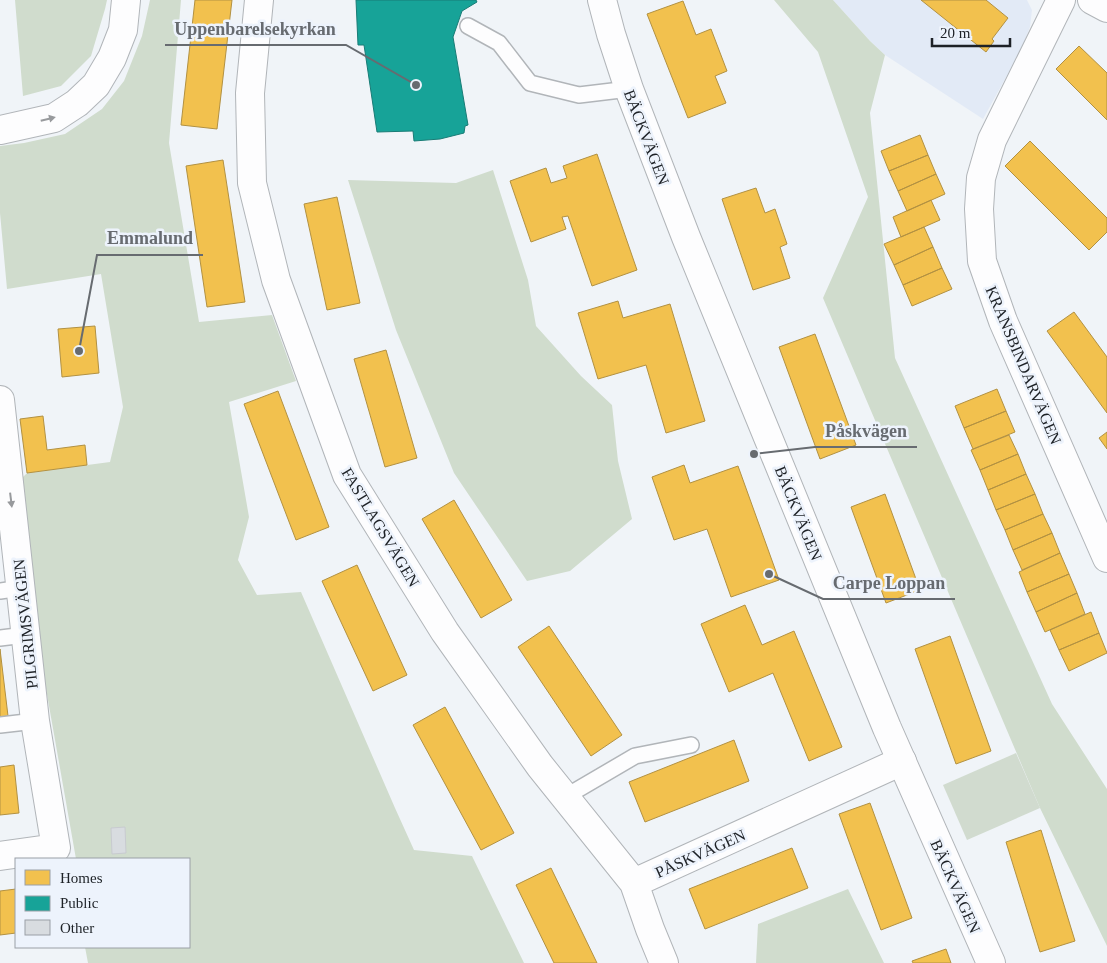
<svg xmlns="http://www.w3.org/2000/svg" width="1107" height="963" viewBox="0 0 1107 963" font-family="Georgia,serif">
<rect width="100%" height="100%" fill="#f0f4f8"/>
<path fill="#e2eaf6" d="M 833,0 L 1027,0 L 1032,10 L 1030,27 L 1021,50 L 983,119 L 885,55 L 870,41 Z"/>
<path fill="#d1dbcf" d="M 1016,753 L 1040,808 L 967,840 L 943,785 Z"/>
<path fill="#d0dccd" d="M 15,0 L 107,0 L 105,9 L 91,56 L 61,86 L 23,96 Z
M 150,0 L 181,0 L 169,143 L 199,322 L 272,315 L 296,381 L 229,402 L 249,517 L 238,560 L 257,595 L 301,592 L 395,808 L 414,850 L 472,856 L 524,963 L 88,963 L 85,947 L 189,947 L 189,859 L 76,859 L 36,632 L 22,478 L 27,473 L 110,462 L 123,407 L 101,274 L 7,289 L 0,213 L 0,146 L 24,143 L 65,134 L 102,109 L 124,81 L 142,36 Z
M 774,0 L 833,0 L 870,41 L 885,55 L 870,113 L 895,358 L 1052,704 L 1107,789 L 1107,946 L 1040,808 L 823,298 L 868,197 L 818,52 Z
M 493,170 L 528,280 L 536,326 L 581,376 L 612,405 L 618,461 L 632,519 L 570,571 L 527,581 L 454,473 L 396,330 L 348,180 L 456,183 Z
M 848,889 L 884,963 L 756,963 L 758,924 Z"/>
<path fill="#f2c14e" stroke="#b29142" d="M 195,0 L 232,0 L 217,129 L 181,125 Z
M 921,0 L 986,0 L 1008,18 L 992,39 L 994,41 L 986,52 Z
M 683,1 L 696,35 L 711,29 L 727,71 L 715,76 L 726,103 L 688,118 L 647,14 Z
M 1079,46 L 1107,73 L 1107,120 L 1056,69 Z
M 920,135 L 928,155 L 889,171 L 881,151 Z
M 1030,141 L 1107,218 L 1107,232 L 1089,250 L 1005,166 Z
M 597,154 L 637,270 L 592,286 L 568,216 L 562,217 L 566,229 L 531,242 L 510,181 L 546,168 L 551,183 L 567,178 L 563,166 Z
M 928,155 L 936,174 L 898,191 L 889,171 Z
M 223,160 L 245,302 L 207,307 L 186,166 Z
M 936,174 L 945,194 L 907,211 L 898,191 Z
M 756,188 L 765,213 L 775,209 L 787,244 L 780,247 L 790,278 L 753,290 L 722,199 Z
M 337,197 L 360,303 L 327,310 L 304,204 Z
M 931,200 L 940,220 L 901,237 L 893,217 Z
M 924,227 L 933,247 L 894,265 L 884,244 Z
M 933,247 L 942,268 L 903,285 L 894,265 Z
M 942,268 L 952,289 L 912,306 L 903,285 Z
M 618,301 L 623,318 L 670,304 L 705,421 L 666,433 L 646,365 L 598,379 L 578,313 Z
M 1074,312 L 1107,357 L 1107,413 L 1047,331 Z
M 95,326 L 99,373 L 62,377 L 58,329 Z
M 815,334 L 856,445 L 820,459 L 779,347 Z
M 386,350 L 417,458 L 385,467 L 354,359 Z
M 997,389 L 1006,411 L 964,428 L 955,406 Z
M 278,391 L 329,527 L 296,540 L 244,404 Z
M 1006,411 L 1015,432 L 973,449 L 964,428 Z
M 43,416 L 47,450 L 85,445 L 87,465 L 27,473 L 20,419 Z
M 1107,432 L 1107,449 L 1099,438 Z
M 1009,435 L 1018,454 L 980,470 L 971,450 Z
M 1018,454 L 1026,474 L 988,490 L 980,470 Z
M 684,465 L 690,483 L 738,466 L 779,580 L 731,597 L 707,529 L 674,540 L 652,477 Z
M 1026,474 L 1035,494 L 996,510 L 988,490 Z
M 885,494 L 920,590 L 886,603 L 851,507 Z
M 1035,494 L 1043,514 L 1005,530 L 996,510 Z
M 454,500 L 512,600 L 481,618 L 422,519 Z
M 1043,514 L 1052,533 L 1013,550 L 1005,530 Z
M 1052,533 L 1060,553 L 1022,570 L 1013,550 Z
M 1060,553 L 1069,574 L 1027,592 L 1019,572 Z
M 357,565 L 407,675 L 373,691 L 322,581 Z
M 1069,574 L 1077,593 L 1036,612 L 1027,592 Z
M 1077,593 L 1085,614 L 1045,632 L 1036,612 Z
M 745,605 L 762,645 L 794,631 L 842,747 L 809,761 L 773,673 L 729,692 L 701,624 Z
M 1091,612 L 1099,633 L 1059,650 L 1050,630 Z
M 549,626 L 622,735 L 591,756 L 518,647 Z
M 1099,633 L 1107,653 L 1069,671 L 1059,650 Z
M 950,636 L 991,751 L 956,764 L 915,649 Z
M 0,649 L 8,716 L 0,717 Z
M 445,707 L 514,833 L 481,850 L 413,725 Z
M 734,740 L 749,781 L 645,822 L 629,782 Z
M 14,765 L 19,813 L 0,815 L 0,767 Z
M 870,803 L 912,918 L 881,930 L 839,814 Z
M 1041,830 L 1075,941 L 1040,952 L 1006,842 Z
M 792,848 L 808,888 L 705,929 L 689,889 Z
M 551,868 L 597,963 L 554,963 L 516,885 Z
M 16,889 L 16,933 L 0,935 L 0,891 Z
M 946,949 L 951,963 L 913,963 L 912,961 Z"/>
<path fill="#17a398" stroke="#197c76" d="M 356,0 L 476,0 L 477,2 L 462,11 L 453,37 L 468,125 L 465,126 L 464,133 L 440,139 L 414,141 L 413,131 L 377,132 L 364,45 L 358,45 Z"/>
<path fill="#d8dce0" stroke="#c8cbd0" d="M 125,827 L 126,853 L 112,854 L 111,828 Z"/>
<g fill="none" stroke-linecap="round" stroke-linejoin="round">
<defs>
<path id="lane" d="M 468,26 L 499,43 L 530,83 L 579,95 L 629,89
M 0,591 L 21,588
M 0,638 L 25,635
M 0,725 L 35,721
M 565,797 L 635,756 L 691,745"/>
<path id="street" d="M 259,0 L 250,93 L 252,183 L 276,280 L 347,475 L 445,632 L 540,766 L 634,883 L 650,929 L 664,963
M 1061,0 L 992,140 L 981,178 L 979,209 L 982,261 L 1003,321 L 1107,558
M 1092,0 L 1107,8
M 0,130 L 54,118 L 77,103 L 96,85 L 112,58 L 123,30 L 126,0
M 0,400 L 35,721 L 56,848 L 0,856
M 634,883 L 902,761"/>
<path id="secondary" d="M 602,0 L 611,34 L 629,89 L 686,237 L 887,728 L 991,963"/>
</defs>
<use href="#lane" stroke="#b1b5b9" stroke-width="18"/>
<use href="#street" stroke="#b1b5b9" stroke-width="30"/>
<use href="#secondary" stroke="#b1b5b9" stroke-width="30"/>
<use href="#lane" stroke="#fdfdfe" stroke-width="15"/>
<use href="#street" stroke="#fdfdfe" stroke-width="28"/>
<use href="#secondary" stroke="#fdfdfe" stroke-width="28"/>
</g>
<defs><path id="oneway-solid" d="M-6-.8H1V-3.2L6.5 0L1 3.2V.8H-6Z" transform="scale(1.25)"/></defs>
<g fill="#989a9d">
<use href="#oneway-solid" transform="translate(48 119) rotate(-14)"/>
<use href="#oneway-solid" transform="translate(11 500) rotate(83)"/>
</g>
<g text-anchor="middle" stroke-width="5" stroke-linejoin="round" paint-order="stroke">
<g font-size="16" fill="#1d2126" stroke="#edf3fc">
<text transform="translate(647 137) rotate(69)" y="6">BÄCKVÄGEN</text>
<text transform="translate(1024 365) rotate(67)" y="6">KRANSBINDARVÄGEN</text>
<text transform="translate(799 513) rotate(68)" y="6">BÄCKVÄGEN</text>
<text transform="translate(381 527) rotate(59)" y="6">FASTLAGSVÄGEN</text>
<text transform="translate(25 624) rotate(-96)" y="6">PILGRIMSVÄGEN</text>
<text transform="translate(700 853) rotate(-24)" y="6">PÅSKVÄGEN</text>
<text transform="translate(956 886) rotate(66)" y="6">BÄCKVÄGEN</text>
</g>
</g>
<path fill="none" stroke="#676b70" stroke-width="2" d="M416 85L346 45H165M79 351L97 255H203M754 454L815 447H917M769 574L823 599H955"/>
<g fill="#676b70" stroke="#edf3fc" stroke-width="2">
<circle cx="416" cy="85" r="5"/>
<circle cx="79" cy="351" r="5"/>
<circle cx="754" cy="454" r="5"/>
<circle cx="769" cy="574" r="5"/>
</g>
<g font-size="18" text-anchor="middle" font-weight="bold" fill="#676b70" stroke="#edf3fc" stroke-width="5" stroke-linejoin="round" paint-order="stroke">
<text x="255" y="35">Uppenbarelsekyrkan</text>
<text x="150" y="244">Emmalund</text>
<text x="866" y="437">Påskvägen</text>
<text x="889" y="589">Carpe Loppan</text>
</g>
<rect x="15" y="858" width="175" height="90" fill="#edf3fc" stroke="#9a9fa6"/>
<rect x="25" y="870" width="25" height="15" fill="#f2c14e" stroke="#9a9fa6"/>
<text x="60" y="883" font-size="15" fill="#1d2126">Homes</text>
<rect x="25" y="896" width="25" height="15" fill="#17a398" stroke="#9a9fa6"/>
<text x="60" y="908" font-size="15" fill="#1d2126">Public</text>
<rect x="25" y="920" width="25" height="15" fill="#d8dce0" stroke="#9a9fa6"/>
<text x="60" y="933" font-size="15" fill="#1d2126">Other</text>
<path d="M932 38v8h78v-8" fill="none" stroke="#1d2126" stroke-width="2.5"/>
<text x="940" y="38" font-size="15" fill="#1d2126" stroke="#edf3fc" stroke-width="4" paint-order="stroke">20 m</text>
</svg>
